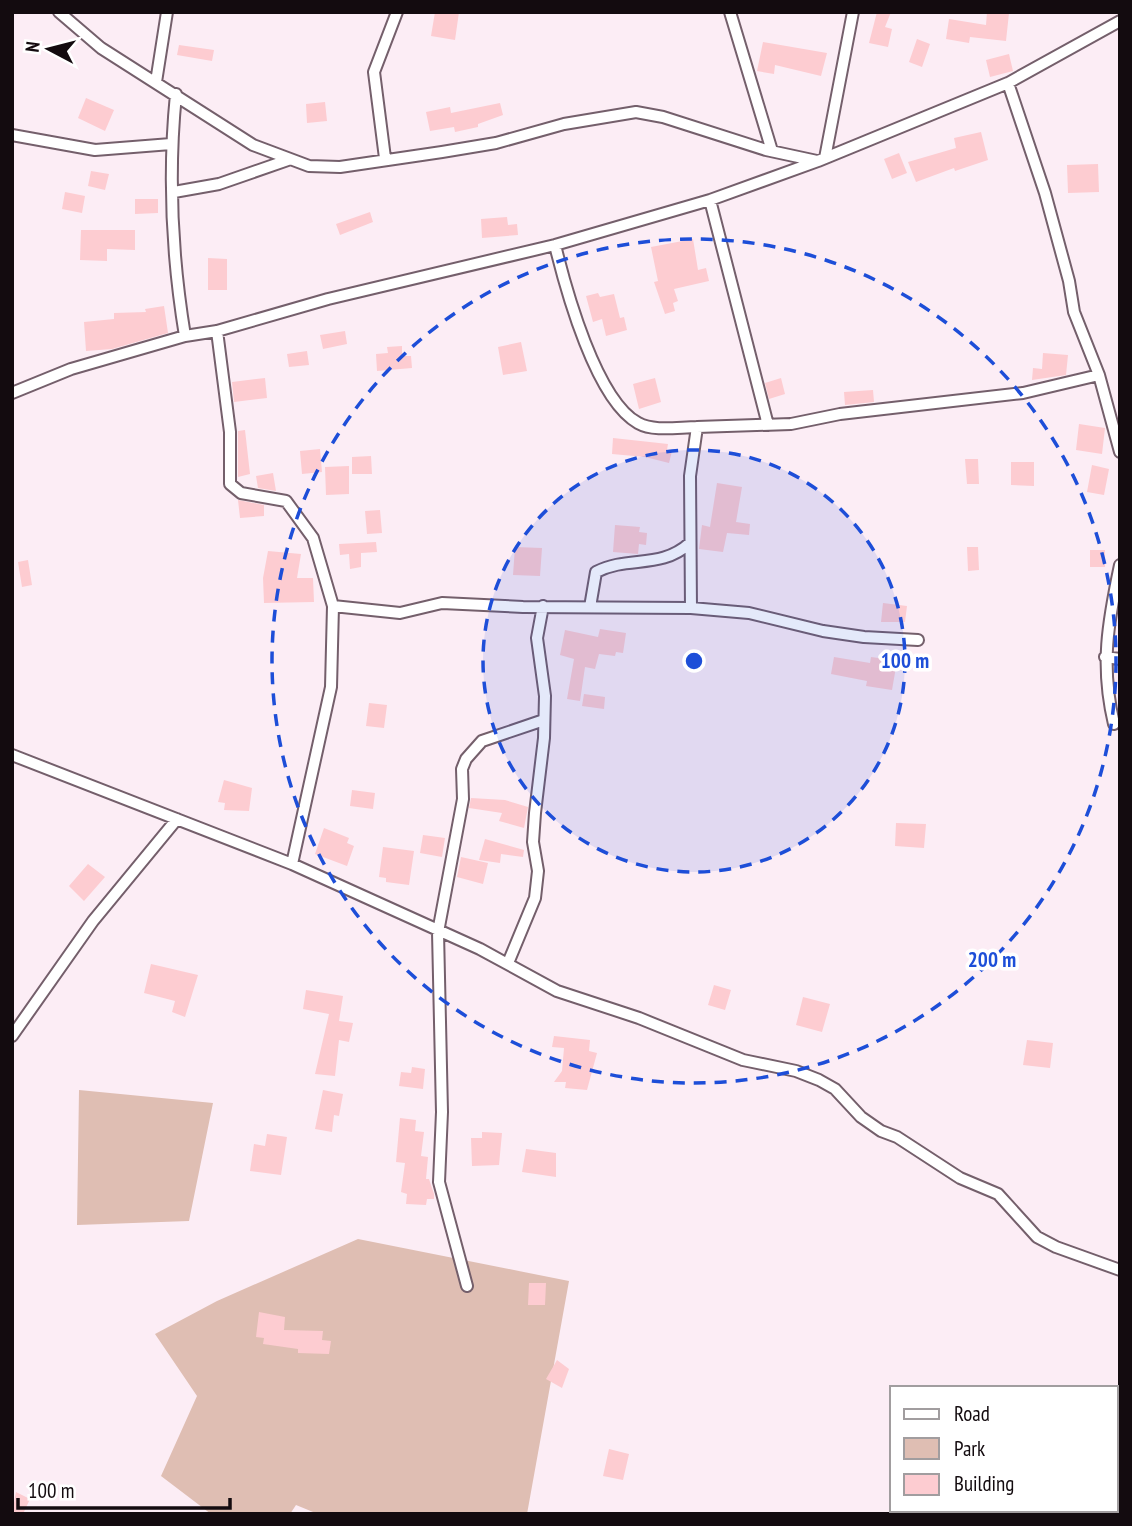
<svg xmlns="http://www.w3.org/2000/svg" width="1132" height="1526" viewBox="0 0 1132 1526" font-family="'PT Sans Narrow',sans-serif">
<rect width="100%" height="100%" fill="#fcedf5"/>
<path fill="#dfbeb3" d="M 79,1090 L 213,1103 L 189,1221 L 77,1225 Z
M 358,1239 L 569,1281 L 527,1514 L 318,1514 L 296,1505 L 290,1514 L 211,1514 L 161,1476 L 197,1396 L 155,1334 L 217,1301 Z"/>
<path fill="#fdccd1" d="M 435,12 L 459,12 L 455,40 L 431,36 Z
M 877,12 L 891,12 L 885,27 L 892,29 L 888,47 L 869,43 Z
M 987,12 L 1009,13 L 1006,41 L 970,37 L 969,43 L 946,39 L 949,19 L 986,25 Z
M 917,39 L 930,44 L 922,67 L 909,62 Z
M 763,42 L 827,53 L 821,76 L 775,65 L 774,74 L 757,71 Z
M 179,45 L 214,50 L 212,61 L 177,55 Z
M 1009,54 L 1013,71 L 990,77 L 986,60 Z
M 86,98 L 114,110 L 105,131 L 78,118 Z
M 325,102 L 327,121 L 307,123 L 306,104 Z
M 500,103 L 503,115 L 478,124 L 478,127 L 455,132 L 454,127 L 430,131 L 426,112 L 450,107 L 451,113 Z
M 981,132 L 988,160 L 955,171 L 954,168 L 916,182 L 908,162 L 956,148 L 954,138 Z
M 899,153 L 907,173 L 892,179 L 884,159 Z
M 1098,164 L 1099,192 L 1068,193 L 1067,165 Z
M 91,171 L 109,174 L 105,190 L 88,186 Z
M 65,192 L 85,196 L 82,213 L 62,209 Z
M 135,199 L 158,199 L 158,213 L 135,214 Z
M 370,212 L 373,222 L 340,235 L 336,224 Z
M 507,217 L 508,225 L 517,224 L 518,235 L 482,238 L 481,219 Z
M 81,230 L 135,230 L 135,250 L 107,249 L 107,261 L 80,260 Z
M 693,239 L 698,270 L 706,268 L 709,281 L 674,289 L 678,301 L 673,303 L 675,311 L 665,314 L 654,282 L 658,281 L 651,247 Z
M 208,258 L 227,259 L 227,290 L 208,290 Z
M 598,293 L 600,297 L 614,294 L 620,318 L 624,317 L 627,330 L 606,336 L 602,319 L 593,322 L 586,296 Z
M 164,306 L 168,333 L 112,349 L 86,351 L 84,322 L 114,319 L 114,313 L 146,312 L 145,309 Z
M 345,331 L 347,344 L 323,349 L 320,335 Z
M 521,342 L 527,371 L 503,375 L 498,347 Z
M 402,346 L 402,356 L 411,356 L 412,368 L 377,371 L 376,354 L 388,353 L 387,347 Z
M 307,351 L 309,365 L 289,367 L 287,354 Z
M 1043,353 L 1068,355 L 1066,375 L 1032,380 L 1033,368 L 1042,369 Z
M 265,378 L 267,398 L 234,402 L 232,382 Z
M 655,378 L 661,402 L 639,409 L 633,384 Z
M 781,378 L 785,394 L 769,399 L 765,383 Z
M 873,390 L 874,402 L 845,405 L 844,392 Z
M 1079,424 L 1105,428 L 1102,454 L 1076,450 Z
M 245,430 L 250,474 L 238,477 L 238,431 Z
M 613,438 L 668,444 L 667,450 L 672,451 L 669,463 L 645,457 L 612,454 Z
M 320,449 L 322,472 L 302,474 L 300,451 Z
M 371,456 L 372,474 L 352,474 L 352,457 Z
M 965,459 L 978,459 L 979,484 L 967,484 Z
M 1011,462 L 1034,462 L 1034,486 L 1011,485 Z
M 1092,465 L 1109,469 L 1104,495 L 1087,492 Z
M 349,466 L 349,494 L 326,495 L 325,467 Z
M 273,473 L 276,491 L 258,488 L 256,476 Z
M 717,483 L 742,487 L 736,522 L 750,524 L 749,535 L 727,533 L 723,552 L 699,549 L 702,525 L 710,527 Z
M 238,500 L 264,505 L 264,516 L 240,518 Z
M 380,510 L 382,533 L 367,534 L 365,511 Z
M 615,525 L 640,527 L 639,532 L 647,533 L 646,545 L 639,544 L 638,554 L 613,552 Z
M 376,542 L 377,552 L 361,553 L 361,567 L 350,569 L 349,554 L 340,555 L 339,544 Z
M 515,547 L 542,548 L 540,576 L 513,575 Z
M 967,547 L 978,547 L 979,570 L 968,571 Z
M 1090,550 L 1105,550 L 1105,567 L 1090,567 Z
M 268,551 L 301,554 L 297,578 L 313,578 L 314,602 L 264,603 L 263,578 Z
M 28,560 L 32,585 L 22,587 L 18,562 Z
M 883,603 L 907,606 L 905,622 L 881,622 Z
M 600,629 L 626,633 L 623,653 L 616,652 L 615,656 L 599,654 L 595,669 L 585,667 L 580,701 L 567,699 L 574,659 L 560,655 L 565,630 L 598,637 Z
M 834,657 L 870,663 L 871,657 L 886,659 L 885,665 L 896,667 L 892,690 L 866,686 L 867,681 L 831,674 Z
M 584,694 L 605,697 L 604,709 L 582,706 Z
M 369,703 L 387,705 L 384,728 L 366,726 Z
M 224,780 L 252,788 L 249,811 L 224,810 L 225,803 L 218,802 Z
M 352,790 L 375,793 L 373,809 L 350,806 Z
M 471,798 L 505,800 L 528,807 L 524,828 L 499,821 L 502,813 L 469,808 Z
M 896,823 L 926,824 L 924,848 L 895,846 Z
M 324,828 L 349,838 L 347,843 L 354,846 L 347,866 L 315,854 Z
M 423,835 L 445,838 L 442,857 L 420,853 Z
M 485,839 L 524,850 L 523,857 L 501,854 L 500,863 L 479,860 Z
M 383,847 L 414,851 L 409,885 L 386,882 L 386,878 L 379,877 Z
M 461,857 L 488,863 L 483,884 L 457,877 Z
M 88,864 L 105,877 L 84,901 L 69,886 Z
M 151,964 L 198,975 L 185,1017 L 172,1012 L 175,1001 L 144,993 Z
M 714,985 L 731,990 L 725,1010 L 708,1005 Z
M 306,990 L 343,996 L 339,1021 L 353,1023 L 349,1042 L 339,1040 L 335,1076 L 315,1074 L 329,1014 L 303,1009 Z
M 803,997 L 830,1004 L 822,1032 L 796,1025 Z
M 554,1036 L 590,1040 L 589,1051 L 597,1053 L 587,1090 L 565,1088 L 566,1082 L 554,1082 L 562,1071 L 564,1048 L 552,1047 Z
M 1027,1040 L 1053,1043 L 1050,1068 L 1023,1065 Z
M 412,1067 L 425,1069 L 423,1089 L 399,1086 L 401,1072 L 411,1073 Z
M 323,1090 L 343,1094 L 339,1116 L 334,1115 L 332,1132 L 315,1129 Z
M 400,1118 L 416,1120 L 415,1131 L 424,1132 L 421,1156 L 428,1157 L 426,1179 L 429,1179 L 434,1194 L 434,1199 L 427,1199 L 426,1205 L 406,1204 L 407,1194 L 401,1192 L 405,1163 L 396,1162 Z
M 482,1132 L 502,1133 L 499,1165 L 472,1166 L 471,1138 L 482,1138 Z
M 267,1134 L 287,1137 L 281,1175 L 250,1171 L 254,1144 L 265,1146 Z
M 526,1149 L 556,1153 L 556,1177 L 522,1172 Z
M 529,1283 L 546,1283 L 545,1305 L 528,1305 Z
M 259,1312 L 285,1317 L 284,1330 L 323,1331 L 322,1340 L 331,1341 L 329,1354 L 298,1353 L 298,1349 L 263,1344 L 264,1338 L 256,1337 Z
M 557,1360 L 569,1369 L 562,1388 L 546,1379 Z
M 609,1449 L 629,1454 L 623,1480 L 603,1476 Z
M 16,1492 L 30,1499 L 23,1514 L 12,1514 Z"/>
<g fill="none" stroke-linecap="round" stroke-linejoin="round">
<defs>
<path id="minor" d="M 59,12 L 101,48 L 253,145 L 309,166 L 340,167 L 442,152 L 496,143 L 564,124 L 636,112 L 663,117 L 766,150 L 817,161
M 730,12 L 772,151
M 156,82 L 167,12
M 1008,83 L 1045,193 L 1069,281 L 1074,312 L 1099,375 L 1120,452
M 176,94 C 168,174 172,257 185,336
M 12,135 L 95,150 L 171,144
M 385,158 L 374,72 L 397,12
M 825,158 L 853,12
M 174,192 L 219,184 L 288,160
M 710,200 L 768,425
M 555,245 C 566,290 596,400 638,423 C 654,432 679,427 697,427
M 217,331 L 230,432 L 230,484 L 241,493 L 286,501 L 313,538 L 333,606 L 331,687 L 292,864
M 12,393 L 71,369 L 185,336 L 217,331 L 328,299 L 555,245 L 710,200 L 818,161 L 1008,83 L 1120,21
M 333,606 L 400,613 L 442,603 L 523,607 L 691,608 L 749,613 L 823,631 L 864,637 L 918,640
M 590,607 L 596,572 C 629,555 660,570 690,543
M 691,608 L 690,476 L 697,427 L 791,424 L 840,414 L 1023,393 L 1099,375
M 1105,657 L 1120,659
M 1114,724 C 1100,666 1108,622 1120,565
M 12,755 L 292,864 L 480,949 L 557,991 L 639,1018 L 743,1060 L 796,1071 L 819,1080 L 835,1089 L 861,1117 L 881,1131 L 897,1137 L 960,1178 L 998,1194 L 1037,1237 L 1056,1247 L 1120,1270
M 508,963 L 535,898 L 538,871 L 533,842 L 535,813 L 544,738 L 545,696 L 537,638 L 543,606
M 12,1036 L 93,921 L 177,819
M 467,1286 L 439,1182 L 442,1112 L 438,932 L 463,799 L 462,769 L 466,759 L 482,741 L 544,720"/>
</defs>
<use href="#minor" stroke="#745f6b" stroke-width="14"/>
<use href="#minor" stroke="#fff" stroke-width="10"/>
</g>
<circle cx="694" cy="661" r="211" fill="#1d4ed8" fill-opacity=".12"/>
<g fill="none" stroke="#1d4ed8" stroke-width="3.5" stroke-dasharray="12 9">
<circle cx="694" cy="661" r="211"/>
<circle cx="694" cy="661" r="422"/>
</g>
<circle cx="694" cy="661" r="10" fill="#1d4ed8" stroke="#fff" stroke-width="3.5"/>
<g font-size="21" text-anchor="middle" font-weight="bold" fill="#1d4ed8" stroke="#fff" stroke-width="7" stroke-linejoin="round" paint-order="stroke">
<text x="905" y="668">100 m</text>
<text x="992" y="967">200 m</text>
</g>
<rect width="1132" height="1526" fill="none" stroke="#130b0f" stroke-width="28"/>
<rect x="890" y="1386" width="228" height="126" fill="#ffffff" stroke="#a19d9f" stroke-width="2"/>
<rect x="904" y="1409" width="35" height="10" fill="#ffffff" stroke="#a19d9f" stroke-width="2"/>
<text x="954" y="1421" font-size="21" fill="#130b0f">Road</text>
<rect x="904" y="1438" width="35" height="21" fill="#dfbeb3" stroke="#a19d9f" stroke-width="2"/>
<text x="954" y="1456" font-size="21" fill="#130b0f">Park</text>
<rect x="904" y="1474" width="35" height="21" fill="#fdccd1" stroke="#a19d9f" stroke-width="2"/>
<text x="954" y="1491" font-size="21" fill="#130b0f">Building</text>
<g transform="translate(49 49) rotate(277)" stroke="#ffffff" stroke-width="5" paint-order="stroke">
<path d="M0-5L12 26L0 18L-12 26Z" fill="#130b0f"/>
<text y="-10" font-size="19" font-weight="bold" text-anchor="middle" fill="#130b0f">N</text>
</g>
<path d="M18 1498v10h212v-10" fill="none" stroke="#130b0f" stroke-width="3.5"/>
<text x="28" y="1498" font-size="21" fill="#130b0f" stroke="#ffffff" stroke-width="5" paint-order="stroke">100 m</text>
</svg>
